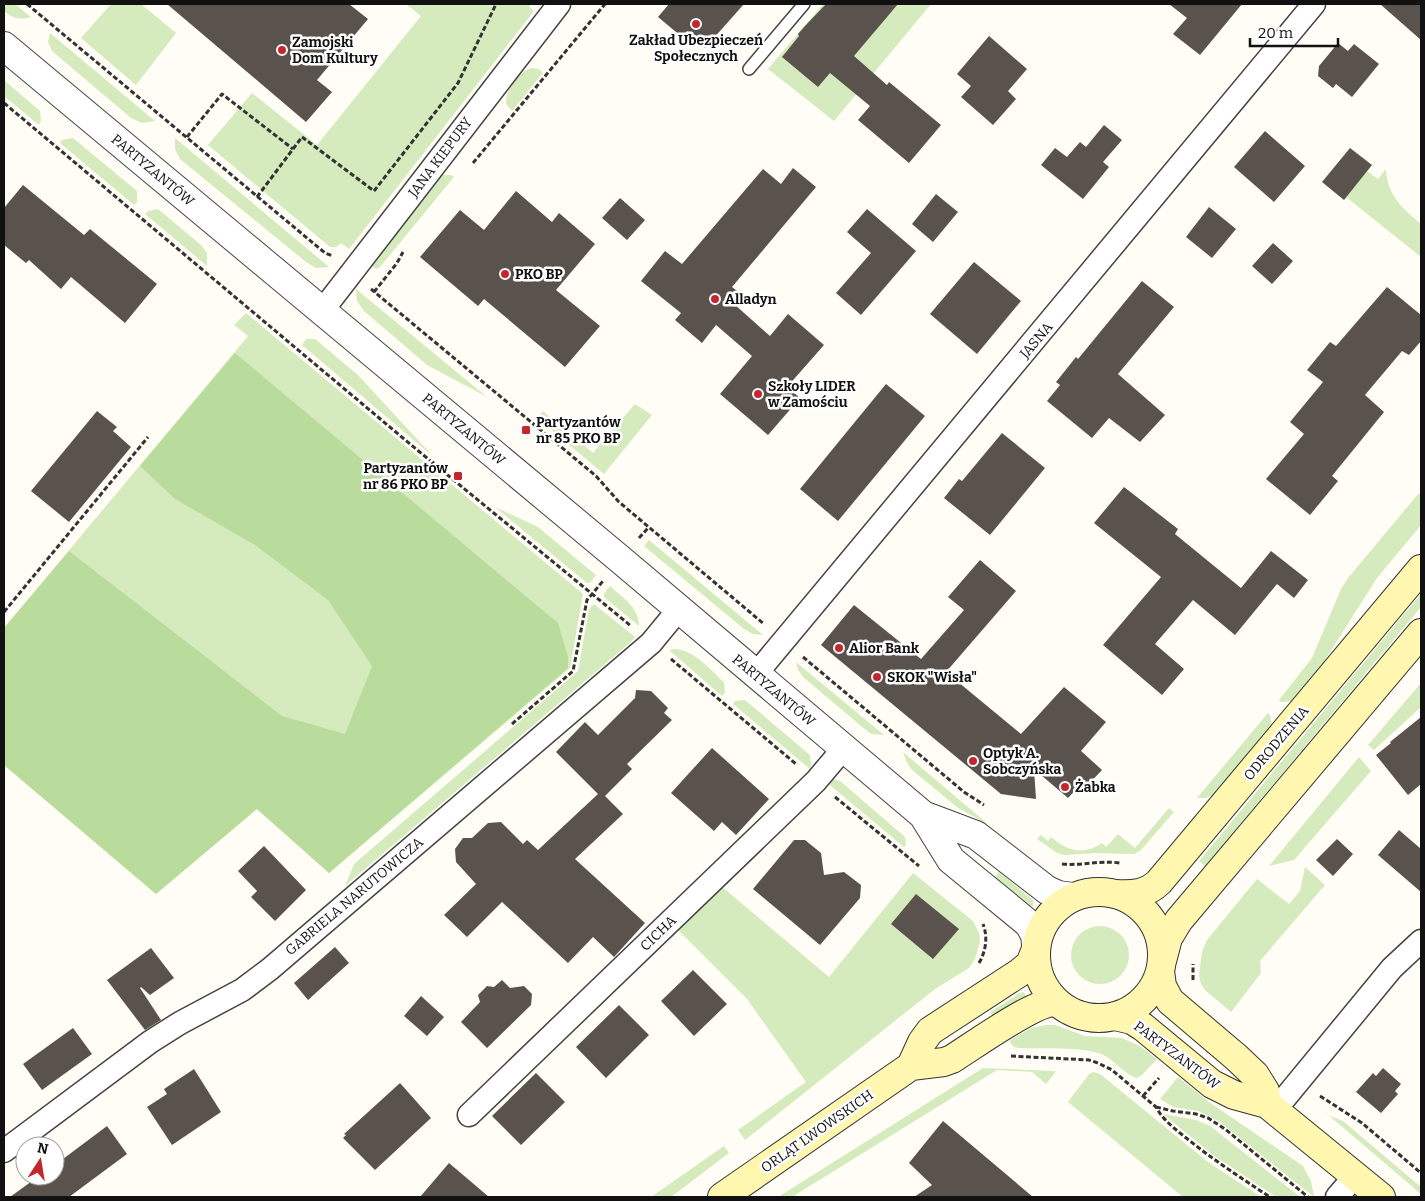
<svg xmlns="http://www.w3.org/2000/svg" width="1425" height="1201" viewBox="0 0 1425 1201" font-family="Bitter,serif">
<rect width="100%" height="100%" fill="#fffdf5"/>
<path fill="#d5ebbd" d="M 4,4 L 15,4 L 31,17 C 20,20 13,19 4,11 Z
M 111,4 L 141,4 L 176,33 L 136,85 L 81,38 Z
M 406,4 L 531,4 L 529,7 L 534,11 L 349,249 L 341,243 L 336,247 L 330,247 L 208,145 L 252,93 L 317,145 L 421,16 Z
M 823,4 L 931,4 L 834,121 L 768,69 Z
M 50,33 L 155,121 L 142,123 L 131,118 L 52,51 L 48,42 Z
M 532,68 L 539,69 L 543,73 L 512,111 L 506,104 C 505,91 519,70 532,68 Z
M 4,80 L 40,111 L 41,121 L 39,125 L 4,96 Z
M 73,138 L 137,191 L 137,202 L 134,205 L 60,143 L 62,140 Z
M 175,138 L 329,267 L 316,268 L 306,262 L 180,159 L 175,149 Z
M 1386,169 C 1387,195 1402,208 1421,224 L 1421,257 L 1346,197 L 1367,171 L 1378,179 Z
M 442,175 L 451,175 L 454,177 L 380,267 L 377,269 L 370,265 L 438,178 Z
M 158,209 L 201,245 L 207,253 L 207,266 L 145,214 L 148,211 Z
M 356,290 L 356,289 L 487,397 L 427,365 L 364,311 L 357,301 Z
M 246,313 L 583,594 L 570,668 L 329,873 L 257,809 L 156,894 L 4,765 L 4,628 L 248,336 L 234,325 Z
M 306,339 L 315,339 L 358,375 L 429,452 L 429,453 L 302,345 Z
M 635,404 L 652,415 L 604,474 L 537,418 L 543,411 L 593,453 Z
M 1419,493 L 1421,496 L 1421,525 L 1377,578 L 1323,663 L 1292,701 L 1281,702 L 1279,700 L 1312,658 L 1341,589 L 1348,578 Z
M 495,507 L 538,527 L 596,575 L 590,583 L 587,583 Z
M 649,540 L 763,635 L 753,634 L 744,629 L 644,546 Z
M 610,586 C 623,598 639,607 639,626 L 604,597 L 604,594 Z
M 1421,594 L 1421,607 L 1205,866 L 1199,861 Z
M 594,604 L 635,637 L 632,641 L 345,886 L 354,864 L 578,671 L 589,609 Z
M 674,649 C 694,649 710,670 724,682 L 725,693 L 722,696 L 669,650 Z
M 796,662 L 884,735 L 872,734 L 867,731 L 803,677 L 798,670 Z
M 1421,683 L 1421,707 L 1374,750 L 1368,745 Z
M 745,700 L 810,755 L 811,764 L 810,769 L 733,704 L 735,701 Z
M 1268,713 L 1270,715 L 1272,725 L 1214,795 L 1205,798 L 1197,798 Z
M 903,752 L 989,825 L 958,808 L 911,769 L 906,761 Z
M 1359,757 L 1371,771 L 1294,860 L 1269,866 Z
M 832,779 L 840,781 L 905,837 L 906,845 L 904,847 L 825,781 Z
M 1169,808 L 1174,812 L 1141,850 L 1134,854 L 1095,853 L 1064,855 L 1057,853 L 1037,839 L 1041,835 L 1048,841 L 1051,837 C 1068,851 1082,856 1102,843 L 1106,847 L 1118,834 L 1135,848 Z
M 1305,867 L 1325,885 L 1260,961 L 1261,973 L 1231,1012 L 1205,990 L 1201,984 L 1199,976 L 1202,952 L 1207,940 L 1257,879 L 1289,904 L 1300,891 Z
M 999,872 L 1033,900 L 1033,906 L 1028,907 L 994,878 Z
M 913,873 L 973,921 L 979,933 L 980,941 L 975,959 L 969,968 L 935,989 L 745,1140 L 738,1130 L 806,1082 L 747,999 L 675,927 L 720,885 L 829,977 Z
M1071 955a29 29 0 1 1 58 0a29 29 0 1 1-58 0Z
M 1023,992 L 1026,996 L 1025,998 L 994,1018 L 990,1012 L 1020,993 Z
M 1046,1025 L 1055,1025 L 1085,1036 L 1122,1038 L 1140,1046 L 1157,1059 L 1143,1074 L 1137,1078 C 1123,1074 1114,1059 1101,1054 C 1079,1046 1042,1049 1018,1048 L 1014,1047 L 1009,1041 L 1031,1028 Z
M 983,1068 L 1055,1071 L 1055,1073 L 1046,1084 L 1032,1072 L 997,1070 L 792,1197 L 778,1197 Z
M 1093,1072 L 1100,1074 L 1208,1162 L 1261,1197 L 1183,1197 L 1068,1102 L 1089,1074 Z
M 1178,1077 L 1209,1102 L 1303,1166 L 1311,1181 L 1314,1197 L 1220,1122 L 1198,1111 L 1173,1107 L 1160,1099 Z
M 1319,1107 L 1330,1116 L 1343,1121 L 1421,1187 L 1421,1194 Z
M 1163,1114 L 1196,1120 L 1210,1126 L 1299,1196 L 1276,1197 L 1213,1155 Z
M 724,1146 L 729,1153 L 671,1197 L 651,1197 Z"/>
<path fill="#b9dc9c" d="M 235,353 L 558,623 L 568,657 L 568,668 L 329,873 L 257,809 L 156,894 L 4,765 L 4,628 L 69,551 L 282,716 L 345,734 L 372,666 L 328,600 L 255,545 L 175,499 L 140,466 Z"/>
<path fill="#5a524d" d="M 167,4 L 349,4 L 368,19 L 317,80 L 332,92 L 306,122 Z
M 669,4 L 744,4 L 705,48 L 687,31 L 682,37 L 658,17 Z
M 826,4 L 898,4 L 854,56 L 887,85 L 889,82 L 941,125 L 909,163 L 858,120 L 870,106 L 830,73 L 818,87 L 782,57 L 799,36 L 798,34 L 805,26 Z
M 1169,4 L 1242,4 L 1200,55 L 1173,34 L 1187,18 Z
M 1380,4 L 1421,4 L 1421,40 Z
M 989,36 L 1027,69 L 1008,91 L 1016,99 L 993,125 L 961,97 L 971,86 L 957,74 Z
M 1338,43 L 1348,51 L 1354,44 L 1379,64 L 1352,97 L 1336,84 L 1333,88 L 1318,76 L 1319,66 Z
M 1104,125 L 1122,140 L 1103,162 L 1109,167 L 1083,199 L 1041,165 L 1055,148 L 1067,157 L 1080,142 L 1086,147 Z
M 1265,131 L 1305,166 L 1274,202 L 1234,167 Z
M 1350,148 L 1372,165 L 1344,200 L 1322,182 Z
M 793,168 L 816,187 L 732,287 L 742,295 L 734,304 L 770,336 L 788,314 L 824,345 L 787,387 L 800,398 L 768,435 L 720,394 L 752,356 L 716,325 L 702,343 L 675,320 L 681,313 L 641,281 L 665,251 L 682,264 L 763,169 L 781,184 Z
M 23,185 L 84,235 L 90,229 L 157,284 L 125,323 L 71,277 L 61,289 L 29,260 L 26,263 L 4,245 L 4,208 Z
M 516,191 L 552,222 L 559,213 L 595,244 L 556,290 L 600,326 L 565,367 L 484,299 L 478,306 L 420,257 L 460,210 L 484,230 Z
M 936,194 L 958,212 L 933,242 L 912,224 Z
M 620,198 L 645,220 L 627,240 L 602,218 Z
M 1209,207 L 1236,229 L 1212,258 L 1186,237 Z
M 867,209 L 916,251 L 861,315 L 836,293 L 871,253 L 847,232 Z
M 1273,243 L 1293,261 L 1272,284 L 1252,266 Z
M 974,262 L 1021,301 L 977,354 L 930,314 Z
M 1142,281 L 1174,307 L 1118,374 L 1165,415 L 1140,442 L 1109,418 L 1092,438 L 1047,401 L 1060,385 L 1056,382 L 1076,357 L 1078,359 Z
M 1387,287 L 1421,315 L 1421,341 L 1409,355 L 1402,351 L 1365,395 L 1384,412 L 1332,476 L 1338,481 L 1310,515 L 1266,479 L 1304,434 L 1290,422 L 1323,382 L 1307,370 L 1330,342 L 1336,346 Z
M 886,384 L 925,416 L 838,521 L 800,489 Z
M 97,411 L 117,427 L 113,431 L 131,447 L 69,522 L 31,491 Z
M 1002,433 L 1045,468 L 990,535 L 944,498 L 959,479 L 962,481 Z
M 1124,487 L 1178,529 L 1175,534 L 1241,588 L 1271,551 L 1308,580 L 1294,598 L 1277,584 L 1235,635 L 1193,600 L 1155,644 L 1184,669 L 1162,695 L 1103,645 L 1161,577 L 1094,523 Z
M 980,560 L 1016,591 L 946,672 L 1021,734 L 1064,687 L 1106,722 L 1081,751 L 1102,770 L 1085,788 L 1081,784 L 1068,798 L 1034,769 L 1036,799 L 1001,794 L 821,645 L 854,605 L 921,659 L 964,610 L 948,597 Z
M 636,690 L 651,691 L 668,708 L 664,713 L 672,720 L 627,764 L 632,769 L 605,796 L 623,814 L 575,859 L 645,923 L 614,957 L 593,937 L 568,963 L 502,902 L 467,937 L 444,915 L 476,884 L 456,862 L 455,849 L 463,838 L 472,838 L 488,823 L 501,822 L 523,844 L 527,840 L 538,850 L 598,794 L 556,752 L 585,722 L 598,735 L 635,698 Z
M 1421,717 L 1421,784 L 1408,795 L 1376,755 L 1391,743 L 1390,742 Z
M 712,748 L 769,799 L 736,835 L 722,822 L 714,831 L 671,793 Z
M 1399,830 L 1421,849 L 1421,892 L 1378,855 Z
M 1337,839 L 1353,854 L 1333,876 L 1316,860 Z
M 794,840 L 805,840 L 821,853 L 824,875 L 844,872 L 861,885 L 860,898 L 820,945 L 753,889 Z
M 264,846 L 306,890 L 275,921 L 251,897 L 257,891 L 238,871 Z
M 916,894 L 959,929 L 933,959 L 891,924 Z
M 335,947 L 349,963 L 308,1000 L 294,983 Z
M 151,948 L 174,978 L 150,995 L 141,987 L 140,988 L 161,1020 L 145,1030 L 107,980 Z
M 693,970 L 727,1004 L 694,1036 L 661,1001 Z
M 502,980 L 510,988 L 524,986 L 532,994 L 531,1005 L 487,1048 L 461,1022 L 480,1002 L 478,995 L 487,986 L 494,987 Z
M 421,996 L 444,1017 L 427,1036 L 404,1016 Z
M 619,1005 L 649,1035 L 606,1078 L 576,1047 Z
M 73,1028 L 92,1054 L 42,1090 L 23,1064 Z
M 1383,1068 L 1401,1084 L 1395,1091 L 1398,1094 L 1381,1113 L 1356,1092 L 1373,1073 L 1376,1076 Z
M 194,1069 L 221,1112 L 172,1145 L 147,1107 L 167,1094 L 164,1089 Z
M 536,1073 L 565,1102 L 521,1145 L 492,1116 Z
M 400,1083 L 431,1118 L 375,1170 L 343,1138 L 346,1135 L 344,1134 Z
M 943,1121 L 1033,1197 L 914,1197 L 932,1185 L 909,1163 Z
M 107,1126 L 127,1154 L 69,1197 L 10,1197 L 39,1176 L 55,1176 L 55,1165 Z
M 449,1163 L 489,1197 L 420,1197 Z"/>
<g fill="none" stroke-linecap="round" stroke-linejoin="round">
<defs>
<path id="service" d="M 749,69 L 804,4"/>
<path id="minor" d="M 322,311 L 559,4
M 756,674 L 1314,4
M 1275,1110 L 1392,968 L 1421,941
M 469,1115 L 816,781 L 843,749
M 4,1151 L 150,1042 L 180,1023 L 242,990 L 270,969 L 651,643 L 679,609
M 1337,1197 L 1355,1176"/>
<path id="tertiary" d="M 4,46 L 621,560 L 923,815 L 951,860 L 1029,924 L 1035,935 L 1036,944
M 923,815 L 976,835 L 1047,890 L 1058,895 L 1073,897"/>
<path id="secondary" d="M1036 955a63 63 0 1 1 126 0a63 63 0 1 1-126 0Z
M 1116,894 C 1133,895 1147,894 1159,882 L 1421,569
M 1162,961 L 1168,938 L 1179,920 L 1421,633
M 1160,971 L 1162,986 L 1170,1001 L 1236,1057 L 1255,1075 L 1265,1091 L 1267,1104
M 1115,1016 L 1132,1020 L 1143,1027 L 1212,1084 L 1234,1095 L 1267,1104 L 1381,1197
M 911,1066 L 922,1042 L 930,1031 L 1019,973 L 1030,964 L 1036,949
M 722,1197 L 911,1066 L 944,1062 L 952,1059 C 973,1046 1035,1001 1056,1002"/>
</defs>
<use href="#service" stroke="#444" stroke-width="14"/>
<use href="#minor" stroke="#444" stroke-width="25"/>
<use href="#tertiary" stroke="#444" stroke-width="30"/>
<use href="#secondary" stroke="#333" stroke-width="30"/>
<path stroke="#333" stroke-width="3" stroke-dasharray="5 2.5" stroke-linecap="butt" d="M 27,4 L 325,253 L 333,256
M 4,103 L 416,449 L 631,626
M 187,137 L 222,94 L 293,149
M 473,163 L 605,4
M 257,197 L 302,137 L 374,191 L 458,83 L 496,4
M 371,289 L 596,476 L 619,502 L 764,624
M 374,292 L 397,263 L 403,252
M 639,538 L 649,527
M 4,612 L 148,437
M 803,657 L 964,792 L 984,805
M 671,659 L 796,764
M 512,724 L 573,671 L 587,600 L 603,581
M 835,797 L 919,866
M 1062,864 C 1082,866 1100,860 1120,863
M 979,963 C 986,951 988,937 983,924
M 1193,980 L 1193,964
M 1011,1056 L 1089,1060 L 1098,1063 L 1112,1070 L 1156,1107 C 1163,1120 1174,1128 1185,1137 C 1212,1159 1241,1178 1270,1197
M 1143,1096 L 1159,1078
M 1320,1096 L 1362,1123 L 1421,1173
M 1156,1107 L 1173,1111 L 1196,1114 L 1208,1118 L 1225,1129 L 1308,1197"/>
<use href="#service" stroke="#fff" stroke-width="11"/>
<use href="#minor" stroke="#fff" stroke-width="22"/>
<use href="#tertiary" stroke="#fff" stroke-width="28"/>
<use href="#secondary" stroke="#fff6b0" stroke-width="28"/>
</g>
<g fill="#c4262e" stroke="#fff" stroke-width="2">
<circle cx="696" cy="24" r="5"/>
<circle cx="282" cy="50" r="5"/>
<circle cx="505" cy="274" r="5"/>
<circle cx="715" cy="299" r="5"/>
<circle cx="758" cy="394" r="5"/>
<rect x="521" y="425" width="10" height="10" rx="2.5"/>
<rect x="453" y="471" width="10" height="10" rx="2.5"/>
<circle cx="839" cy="648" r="5"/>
<circle cx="877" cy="677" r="5"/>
<circle cx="973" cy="761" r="5"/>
<circle cx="1065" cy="787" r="5"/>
</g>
<g text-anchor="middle" stroke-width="5" stroke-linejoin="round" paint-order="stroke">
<g font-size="14" font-weight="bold" fill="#111" stroke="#fff" text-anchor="start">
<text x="696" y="45" text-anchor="middle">Zakład Ubezpieczeń<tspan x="696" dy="16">Społecznych</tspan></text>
<text x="292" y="47">Zamojski<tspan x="292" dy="16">Dom Kultury</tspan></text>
<text x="515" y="279">PKO BP</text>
<text x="725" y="304">Alladyn</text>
<text x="768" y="391">Szkoły LIDER<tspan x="768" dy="16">w Zamościu</tspan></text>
<text x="536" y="427">Partyzantów<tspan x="536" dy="16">nr 85 PKO BP</tspan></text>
<text x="448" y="473" text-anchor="end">Partyzantów<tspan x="448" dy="16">nr 86 PKO BP</tspan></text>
<text x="849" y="653">Alior Bank</text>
<text x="887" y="682">SKOK "Wisła"</text>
<text x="983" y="758">Optyk A.<tspan x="983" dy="16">Sobczyńska</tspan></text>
<text x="1075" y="792">Żabka</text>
</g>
<g font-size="14" fill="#111" stroke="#fff">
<text transform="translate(440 157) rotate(-53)" y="5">JANA KIEPURY</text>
<text transform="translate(153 170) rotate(40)" y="5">PARTYZANTÓW</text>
<text transform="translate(1036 340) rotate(-50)" y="5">JASNA</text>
<text transform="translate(464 429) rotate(40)" y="5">PARTYZANTÓW</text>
<text transform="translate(774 690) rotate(40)" y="5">PARTYZANTÓW</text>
<text transform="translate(1276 743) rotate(-50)" y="5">ODRODZENIA</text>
<text transform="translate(354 896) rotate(-40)" y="5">GABRIELA NARUTOWICZA</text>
<text transform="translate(658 933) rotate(-44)" y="5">CICHA</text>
<text transform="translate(1177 1055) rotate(37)" y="5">PARTYZANTÓW</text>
<text transform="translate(817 1131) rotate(-35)" y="5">ORLĄT LWOWSKICH</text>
</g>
</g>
<rect width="1425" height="1201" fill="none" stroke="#111111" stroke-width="10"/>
<g transform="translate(40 1161) rotate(12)"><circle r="24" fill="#ffffff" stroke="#a0a0a0"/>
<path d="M0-4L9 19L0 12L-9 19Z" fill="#c4262e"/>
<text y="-8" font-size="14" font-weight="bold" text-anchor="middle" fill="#111111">N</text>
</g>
<path d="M1250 38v8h88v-8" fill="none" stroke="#111111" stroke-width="2.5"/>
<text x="1258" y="38" font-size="15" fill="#111111" stroke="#ffffff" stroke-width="4" paint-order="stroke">20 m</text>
</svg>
